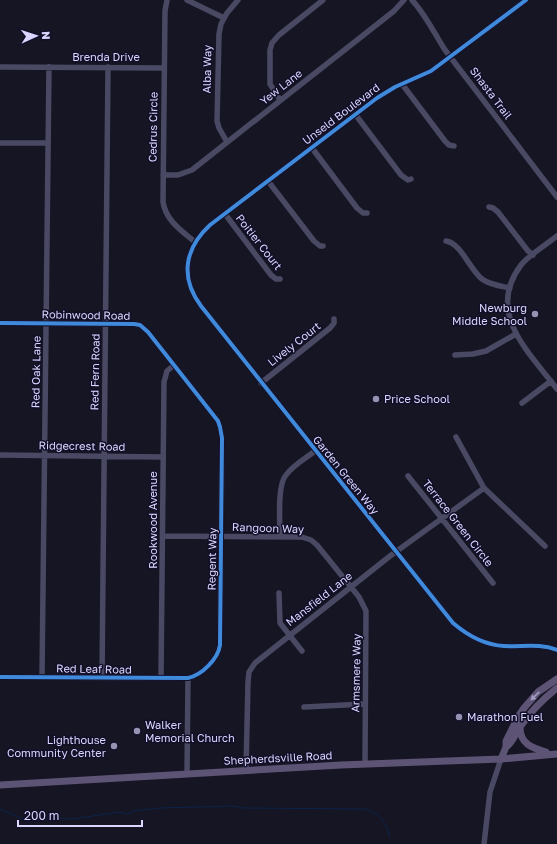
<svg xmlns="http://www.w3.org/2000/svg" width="557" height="844" viewBox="0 0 557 844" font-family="'Golos Text',sans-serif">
<rect width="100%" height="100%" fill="#161523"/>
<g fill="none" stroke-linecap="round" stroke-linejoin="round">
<path stroke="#0b2349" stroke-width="1" d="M 0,809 L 28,821 L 51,818 L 72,819 L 120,812 L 127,814 L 134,811 L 159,808 L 233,806 L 244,808 L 364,809 C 379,812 386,822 390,837"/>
<path stroke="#494964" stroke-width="5.5" d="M 167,0 L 165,11 L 163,202 C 166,221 182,231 195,242
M 187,0 L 224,18
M 412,0 C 426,15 434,33 445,50 L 557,197
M 526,0 L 431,71 L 395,87 L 377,98 L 210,225 C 184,249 180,278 201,306 L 453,623 C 467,635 485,645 504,646 C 522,647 540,643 557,650
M 0,67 L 164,68
M 402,84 L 445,141 L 449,145 L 454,146
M 280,100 L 270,84 L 270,50 L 272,43 L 279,35 L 323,0
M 355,114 L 401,175 L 408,180 L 411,179
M 227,142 L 219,128 L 217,121 L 219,34 L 221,24 L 227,13 L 238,0
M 0,143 L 48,143
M 312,148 L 357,208 L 363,213 L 367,213
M 163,175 L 178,175 L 192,170 L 394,11 L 404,0
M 268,181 L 314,241 L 320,246 L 323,246
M 489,207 L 493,208 L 498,212 L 528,251 L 533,255
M 225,214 L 271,275 L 276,279 L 280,279
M 557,236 C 546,245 530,254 521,265 C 485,313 529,352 557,389
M 446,241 C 461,243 470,270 482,279 C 490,285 501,286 510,288
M 0,323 L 134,324 L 140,325 L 148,332 L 218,421 L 220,427 L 222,438 L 220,645 C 218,659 202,675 188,678 L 0,677
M 455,355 L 473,354 L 486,351 L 516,334
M 261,383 L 330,328 L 334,323 L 334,319
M 522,403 L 551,381
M 456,437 L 484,488 L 545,546
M 0,455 L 163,457
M 408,476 L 493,583
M 163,536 L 302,537 L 311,540 L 317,545 L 359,597 L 366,611 L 365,764
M 280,537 C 280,522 277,485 286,475 C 293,465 306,458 315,451
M 279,593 L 280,623 L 302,651
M 42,677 L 49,67
M 102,678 L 108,67
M 161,678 L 164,382 L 167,371 L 174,365
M 304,707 L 365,704
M 246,770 L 248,682 L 249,672 L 255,663 L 390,556 L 484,488
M 187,774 L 188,678
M 484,844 L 490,792 L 501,759"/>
<path stroke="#5d5375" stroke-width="7" d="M 520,727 C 520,744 532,748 546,752
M 506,747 C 513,742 515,734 520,727 C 530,712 543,699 557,688
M 501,759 L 506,747 L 506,741 L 518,717 L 524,708 L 538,692 L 557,679
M 0,785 L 341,765 L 501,759 L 557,754"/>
<defs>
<path id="cycleway" d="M 526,0 L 431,71 L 395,87 L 377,98 L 210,225 C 184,249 180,278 201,306 L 453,623 C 467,635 485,645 504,646 C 522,647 540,643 557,650
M 0,323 L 134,324 L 140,325 L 148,332 L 218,421 L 220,427 L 222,438 L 220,645 C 218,659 202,675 188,678 L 0,677"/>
</defs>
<use href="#cycleway" stroke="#120f29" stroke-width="6"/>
<use href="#cycleway" stroke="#408adc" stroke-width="4"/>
</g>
<defs><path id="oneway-solid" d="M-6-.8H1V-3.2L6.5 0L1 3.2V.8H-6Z"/></defs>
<use fill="#a29bc1" href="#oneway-solid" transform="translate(535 696) rotate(136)"/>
<g fill="#9592b2" stroke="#120f29" stroke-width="1.5">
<circle cx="535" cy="314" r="4"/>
<circle cx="376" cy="399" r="4"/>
<circle cx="459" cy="717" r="4"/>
<circle cx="137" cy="731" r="4"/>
<circle cx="114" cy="746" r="4"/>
</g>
<g text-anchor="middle" stroke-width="3" stroke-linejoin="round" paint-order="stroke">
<g font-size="11" fill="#dad6ff" stroke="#120f29">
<text x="106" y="61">Brenda Drive</text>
<text transform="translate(207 69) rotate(-89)" y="4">Alba Way</text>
<text transform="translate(281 87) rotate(-38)" y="4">Yew Lane</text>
<text transform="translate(491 93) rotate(53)" y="4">Shasta Trail</text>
<text transform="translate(341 114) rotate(-37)" y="4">Unseld Boulevard</text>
<text transform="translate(153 127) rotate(-89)" y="4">Cedrus Circle</text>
<text transform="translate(259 242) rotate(52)" y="4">Poitier Court</text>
<text transform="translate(86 315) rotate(1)" y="4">Robinwood Road</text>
<text transform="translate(294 344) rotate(-38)" y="4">Lively Court</text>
<text transform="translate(36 372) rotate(-89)" y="4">Red Oak Lane</text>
<text transform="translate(95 372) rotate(-89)" y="4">Red Fern Road</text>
<text transform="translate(82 446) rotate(1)" y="4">Ridgecrest Road</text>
<text transform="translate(346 475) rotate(51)" y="4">Garden Green Way</text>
<text transform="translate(153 520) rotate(-90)" y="4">Rookwood Avenue</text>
<text transform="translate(458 523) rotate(52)" y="4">Terrace Green Circle</text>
<text transform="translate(268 528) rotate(2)" y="4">Rangoon Way</text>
<text transform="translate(212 559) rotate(-89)" y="4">Regent Way</text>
<text transform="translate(319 599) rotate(-38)" y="4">Mansfield Lane</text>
<text transform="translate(94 669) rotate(1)" y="4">Red Leaf Road</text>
<text transform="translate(356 673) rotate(-89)" y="4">Armsmere Way</text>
<text transform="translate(278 758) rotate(-3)" y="4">Shepherdsville Road</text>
</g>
<g font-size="11" fill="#dad6ff" stroke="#120f29" text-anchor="start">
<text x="527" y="312" text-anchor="end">Newburg<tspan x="527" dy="13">Middle School</tspan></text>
<text x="384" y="403">Price School</text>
<text x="467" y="721">Marathon Fuel</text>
<text x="145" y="729">Walker<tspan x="145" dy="13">Memorial Church</tspan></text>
<text x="106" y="744" text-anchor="end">Lighthouse<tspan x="106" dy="13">Community Center</tspan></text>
</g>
</g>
<g transform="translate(36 36) rotate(87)" stroke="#120f29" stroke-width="3" paint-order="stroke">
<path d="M0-3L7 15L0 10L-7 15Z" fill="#dad6ff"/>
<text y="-6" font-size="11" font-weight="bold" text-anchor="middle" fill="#dad6ff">N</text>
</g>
<path d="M18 820v6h124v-6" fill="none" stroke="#dad6ff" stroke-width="2"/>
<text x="24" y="820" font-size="12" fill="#dad6ff" stroke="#120f29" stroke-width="3" paint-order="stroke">200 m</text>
</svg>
